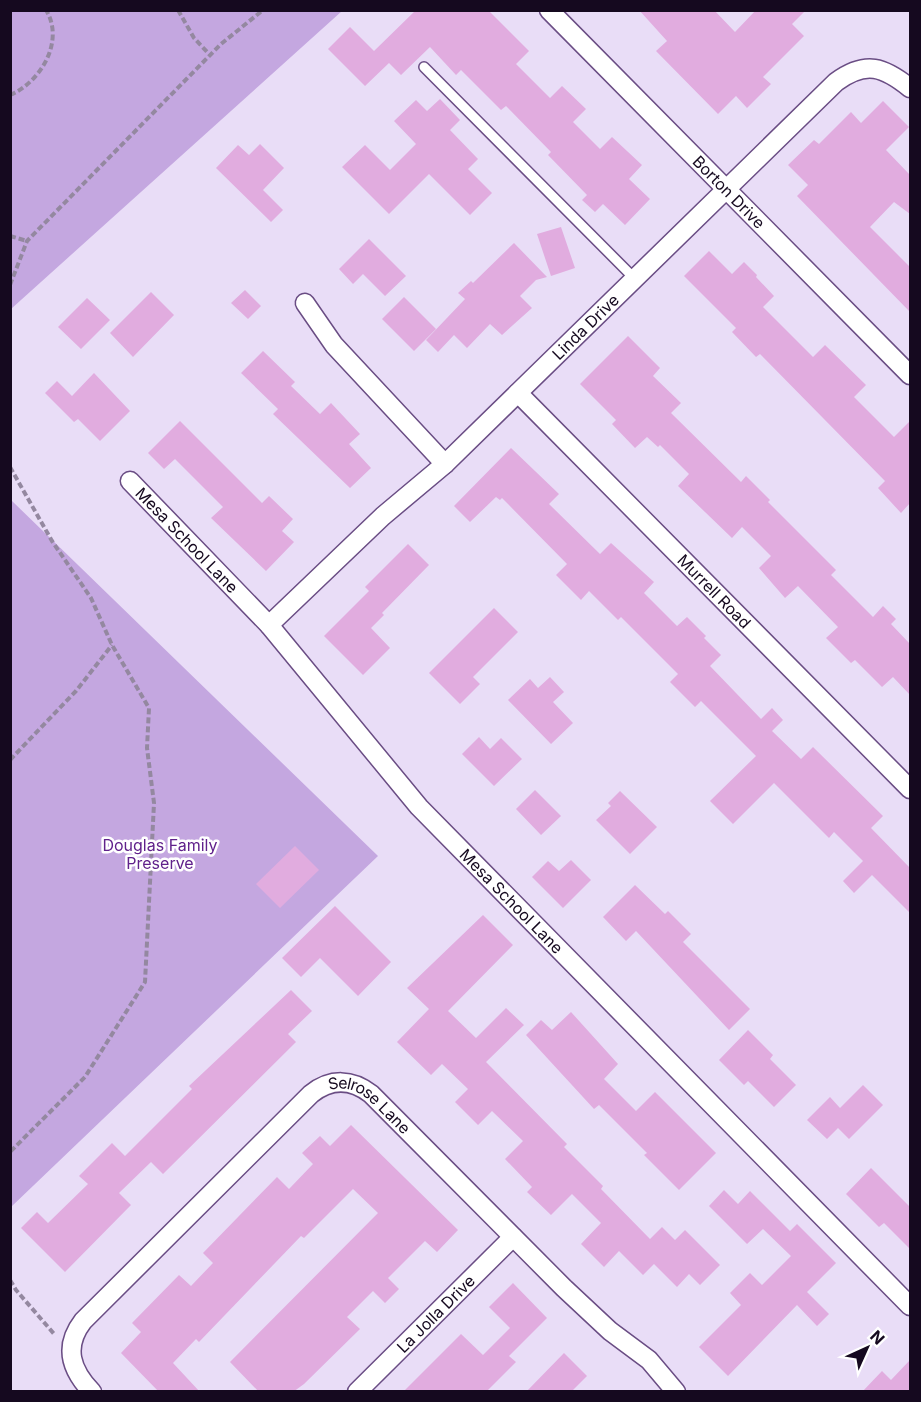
<svg xmlns="http://www.w3.org/2000/svg" width="921" height="1402" viewBox="0 0 921 1402" font-family="Inter,sans-serif">
<rect width="100%" height="100%" fill="#e9ddf7"/>
<path fill="#c4a7e0" d="M 11,10 L 342,10 L 342,11 L 11,309 Z
M 11,500 L 378,856 L 11,1207 Z"/>
<path fill="#e1acdf" d="M 416,10 L 488,10 L 529,51 L 516,64 L 550,98 L 562,86 L 586,109 L 573,122 L 600,149 L 612,137 L 642,165 L 629,179 L 650,199 L 625,225 L 603,204 L 595,212 L 582,200 L 587,195 L 548,155 L 551,152 L 506,106 L 501,110 L 461,70 L 456,75 L 430,47 L 401,75 L 389,63 L 365,86 L 328,49 L 350,27 L 374,51 Z
M 639,10 L 714,10 L 735,32 L 756,10 L 806,10 L 792,24 L 804,36 L 763,77 L 771,84 L 747,108 L 736,96 L 718,114 L 656,51 L 667,41 Z
M 440,99 L 460,120 L 450,130 L 478,159 L 468,169 L 492,193 L 470,215 L 429,174 L 389,214 L 342,167 L 365,145 L 390,170 L 416,144 L 394,121 L 416,100 L 427,111 Z
M 883,101 L 909,127 L 886,150 L 910,175 L 910,214 L 894,202 L 870,227 L 910,267 L 910,312 L 797,196 L 808,185 L 788,165 L 814,140 L 819,144 L 851,112 L 861,123 Z
M 260,144 L 284,168 L 263,190 L 283,210 L 271,222 L 216,168 L 238,145 L 249,155 Z
M 561,227 L 575,268 L 551,276 L 537,234 Z
M 369,239 L 406,276 L 385,296 L 363,274 L 353,284 L 339,269 Z
M 514,243 L 547,277 L 536,280 L 520,296 L 532,308 L 502,335 L 490,324 L 467,348 L 454,335 L 438,352 L 426,340 L 465,299 L 458,293 L 471,281 L 473,283 Z
M 709,251 L 732,274 L 744,262 L 757,275 L 756,277 L 774,296 L 763,307 L 813,357 L 825,345 L 866,385 L 854,397 L 894,437 L 910,421 L 910,503 L 901,513 L 878,488 L 885,481 L 760,354 L 756,357 L 732,332 L 736,328 L 684,276 Z
M 245,290 L 261,306 L 248,319 L 231,303 Z
M 151,292 L 174,315 L 133,357 L 110,333 Z
M 404,297 L 436,329 L 414,351 L 382,319 Z
M 87,298 L 110,320 L 81,349 L 58,327 Z
M 628,336 L 660,368 L 653,376 L 681,403 L 671,413 L 741,482 L 746,476 L 770,500 L 768,502 L 836,570 L 831,575 L 873,617 L 883,606 L 896,619 L 891,624 L 910,644 L 910,695 L 893,677 L 882,687 L 855,660 L 851,663 L 826,638 L 838,627 L 798,586 L 785,598 L 759,568 L 771,556 L 742,527 L 732,538 L 678,486 L 689,474 L 660,445 L 658,447 L 647,437 L 635,448 L 612,424 L 616,420 L 580,384 Z
M 263,351 L 295,382 L 291,386 L 320,414 L 331,403 L 360,434 L 349,444 L 371,468 L 350,488 L 273,414 L 278,409 L 241,373 Z
M 94,373 L 130,411 L 100,441 L 78,419 L 74,422 L 45,393 L 57,381 L 72,396 Z
M 180,421 L 262,503 L 269,496 L 293,519 L 282,531 L 294,542 L 266,571 L 211,518 L 223,507 L 175,459 L 164,469 L 148,453 Z
M 511,448 L 559,494 L 549,504 L 600,554 L 611,543 L 654,582 L 644,593 L 677,626 L 687,617 L 706,636 L 704,638 L 721,655 L 710,666 L 761,719 L 772,708 L 783,720 L 772,731 L 801,759 L 813,747 L 883,816 L 871,828 L 910,868 L 910,913 L 872,875 L 854,893 L 843,881 L 863,861 L 834,832 L 829,838 L 774,783 L 733,824 L 710,801 L 756,756 L 701,701 L 695,707 L 670,682 L 678,674 L 621,617 L 618,620 L 589,591 L 581,600 L 556,575 L 567,564 L 502,498 L 500,500 L 496,497 L 470,522 L 454,506 Z
M 408,544 L 429,565 L 382,613 L 384,615 L 371,628 L 390,648 L 363,675 L 324,636 L 369,591 L 365,587 Z
M 494,608 L 518,632 L 473,677 L 480,684 L 460,704 L 429,673 Z
M 550,677 L 564,692 L 553,702 L 573,723 L 551,744 L 508,700 L 530,679 L 538,688 Z
M 479,737 L 490,749 L 501,738 L 522,759 L 494,786 L 462,754 Z
M 535,790 L 561,816 L 541,835 L 516,809 Z
M 620,791 L 657,827 L 630,854 L 596,820 L 611,806 L 608,803 Z
M 295,846 L 319,870 L 280,908 L 256,884 Z
M 571,860 L 591,880 L 563,908 L 532,877 L 548,861 L 559,871 Z
M 635,885 L 665,914 L 668,911 L 691,934 L 683,942 L 750,1009 L 729,1030 L 636,931 L 626,941 L 603,917 Z
M 335,906 L 391,962 L 358,996 L 320,958 L 301,977 L 282,958 Z
M 483,915 L 513,945 L 448,1011 L 476,1038 L 506,1008 L 524,1025 L 486,1062 L 567,1144 L 564,1147 L 603,1186 L 601,1189 L 650,1239 L 662,1227 L 675,1240 L 685,1230 L 720,1265 L 700,1285 L 689,1274 L 677,1287 L 654,1264 L 643,1275 L 619,1251 L 604,1267 L 581,1244 L 601,1223 L 572,1194 L 551,1215 L 527,1192 L 532,1187 L 505,1159 L 523,1141 L 492,1111 L 478,1125 L 455,1102 L 468,1089 L 442,1064 L 431,1075 L 397,1042 L 429,1009 L 407,988 Z
M 291,990 L 312,1011 L 288,1034 L 296,1042 L 163,1174 L 151,1162 L 119,1193 L 131,1205 L 65,1272 L 21,1228 L 37,1212 L 48,1223 L 88,1184 L 79,1176 L 112,1143 L 125,1156 L 192,1089 L 189,1086 Z
M 571,1012 L 618,1064 L 604,1079 L 636,1111 L 655,1092 L 716,1153 L 679,1190 L 644,1155 L 647,1153 L 599,1105 L 594,1109 L 526,1035 L 541,1020 L 552,1030 Z
M 748,1030 L 773,1055 L 770,1059 L 796,1085 L 774,1107 L 748,1081 L 744,1085 L 719,1060 Z
M 863,1085 L 883,1105 L 849,1139 L 838,1128 L 827,1139 L 807,1120 L 830,1097 L 840,1108 Z
M 351,1125 L 458,1230 L 437,1252 L 425,1241 L 388,1278 L 399,1289 L 385,1303 L 373,1291 L 347,1317 L 360,1329 L 304,1384 L 293,1392 L 259,1392 L 230,1362 L 378,1213 L 353,1189 L 304,1238 L 301,1236 L 199,1342 L 196,1339 L 173,1363 L 200,1392 L 159,1392 L 121,1353 L 141,1332 L 132,1323 L 179,1275 L 191,1286 L 213,1263 L 203,1253 L 277,1177 L 289,1189 L 313,1164 L 302,1153 L 320,1136 L 330,1146 Z
M 871,1168 L 910,1207 L 910,1249 L 884,1223 L 879,1227 L 846,1194 Z
M 724,1190 L 738,1204 L 750,1191 L 790,1231 L 797,1224 L 836,1263 L 807,1292 L 829,1314 L 817,1326 L 797,1305 L 728,1376 L 699,1347 L 741,1305 L 730,1293 L 750,1273 L 762,1285 L 791,1256 L 763,1229 L 747,1244 L 709,1206 Z
M 513,1283 L 547,1318 L 509,1356 L 516,1362 L 486,1392 L 403,1392 L 461,1334 L 483,1355 L 510,1328 L 489,1307 Z
M 564,1353 L 587,1376 L 571,1392 L 526,1392 Z
M 910,1360 L 910,1392 L 862,1392 L 882,1371 L 891,1380 Z"/>
<g fill="none" stroke-linecap="round" stroke-linejoin="round">
<defs>
<path id="lane" d="M 424,67 L 635,279"/>
<g id="street">
<path id="s1" d="M 549,10 L 910,375"/>
<path d="M 305,303 L 334,345 L 445,464"/>
<path id="s2" d="M 518,393 L 910,789"/>
<path id="s3" d="M 130,481 L 269,625 L 419,807 L 910,1306"/>
<path id="s4" d="M 269,625 L 383,516 L 445,464 L 836,82 C 866,60 884,67 910,88"/>
<path id="s5" d="M 92,1392 C 71,1370 63,1347 83,1321 L 311,1094 C 331,1078 352,1079 371,1094 L 564,1288 L 610,1331 L 649,1360 L 676,1392"/>
<path id="s6" d="M 357,1392 L 513,1237"/>
</g>
</defs>
<use href="#lane" stroke="#6a4d84" stroke-width="12"/>
<use href="#street" stroke="#6a4d84" stroke-width="21"/>
<path stroke="#9488a0" stroke-width="4" stroke-dasharray="6 3" stroke-linecap="butt" d="M 178,10 L 194,38 L 210,55
M 10,95 C 41,82 65,41 46,10
M 10,236 L 27,241
M 10,285 L 27,241 L 221,44 L 263,10
M 10,467 L 52,541 L 91,598 L 112,645 L 149,708 L 147,748 L 154,803 L 145,982 L 85,1077 L 10,1152
M 10,760 L 76,691 L 112,645
M 10,1280 L 16,1290 L 55,1335"/>
<use href="#lane" stroke="#fff" stroke-width="9"/>
<use href="#street" stroke="#fff" stroke-width="18"/>
</g>
<g text-anchor="middle" stroke-width="5" stroke-linejoin="round" paint-order="stroke">
<g font-size="16" fill="#15091f" stroke="#fff">
<text dy="6" stroke="none"><textPath href="#s1" startOffset="256">Borton Drive</textPath></text>
<text dy="6" stroke="none"><textPath href="#s4" startOffset="435">Linda Drive</textPath></text>
<text dy="6" stroke="none"><textPath href="#s3" startOffset="82">Mesa School Lane</textPath></text>
<text dy="6" stroke="none"><textPath href="#s2" startOffset="279">Murrell Road</textPath></text>
<text dy="6" stroke="none"><textPath href="#s3" startOffset="568">Mesa School Lane</textPath></text>
<text dy="6" stroke="none"><textPath href="#s5" startOffset="470">Selrose Lane</textPath></text>
<text dy="6" stroke="none"><textPath href="#s6" startOffset="111">La Jolla Drive</textPath></text>
</g>
<g font-size="16" fill="#60218b" stroke="#fff">
<text x="160" y="851">Douglas Family<tspan x="160" dy="18">Preserve</tspan></text>
</g>
</g>
<rect width="921" height="1402" fill="none" stroke="#15091f" stroke-width="24"/>
<g transform="translate(867 1348) rotate(45)" stroke="#ffffff" stroke-width="4.5" paint-order="stroke">
<path d="M0-4.5L10 22L0 15L-10 22Z" fill="#15091f"/>
<text y="-9" font-size="16" font-weight="bold" text-anchor="middle" fill="#15091f">N</text>
</g>
</svg>
